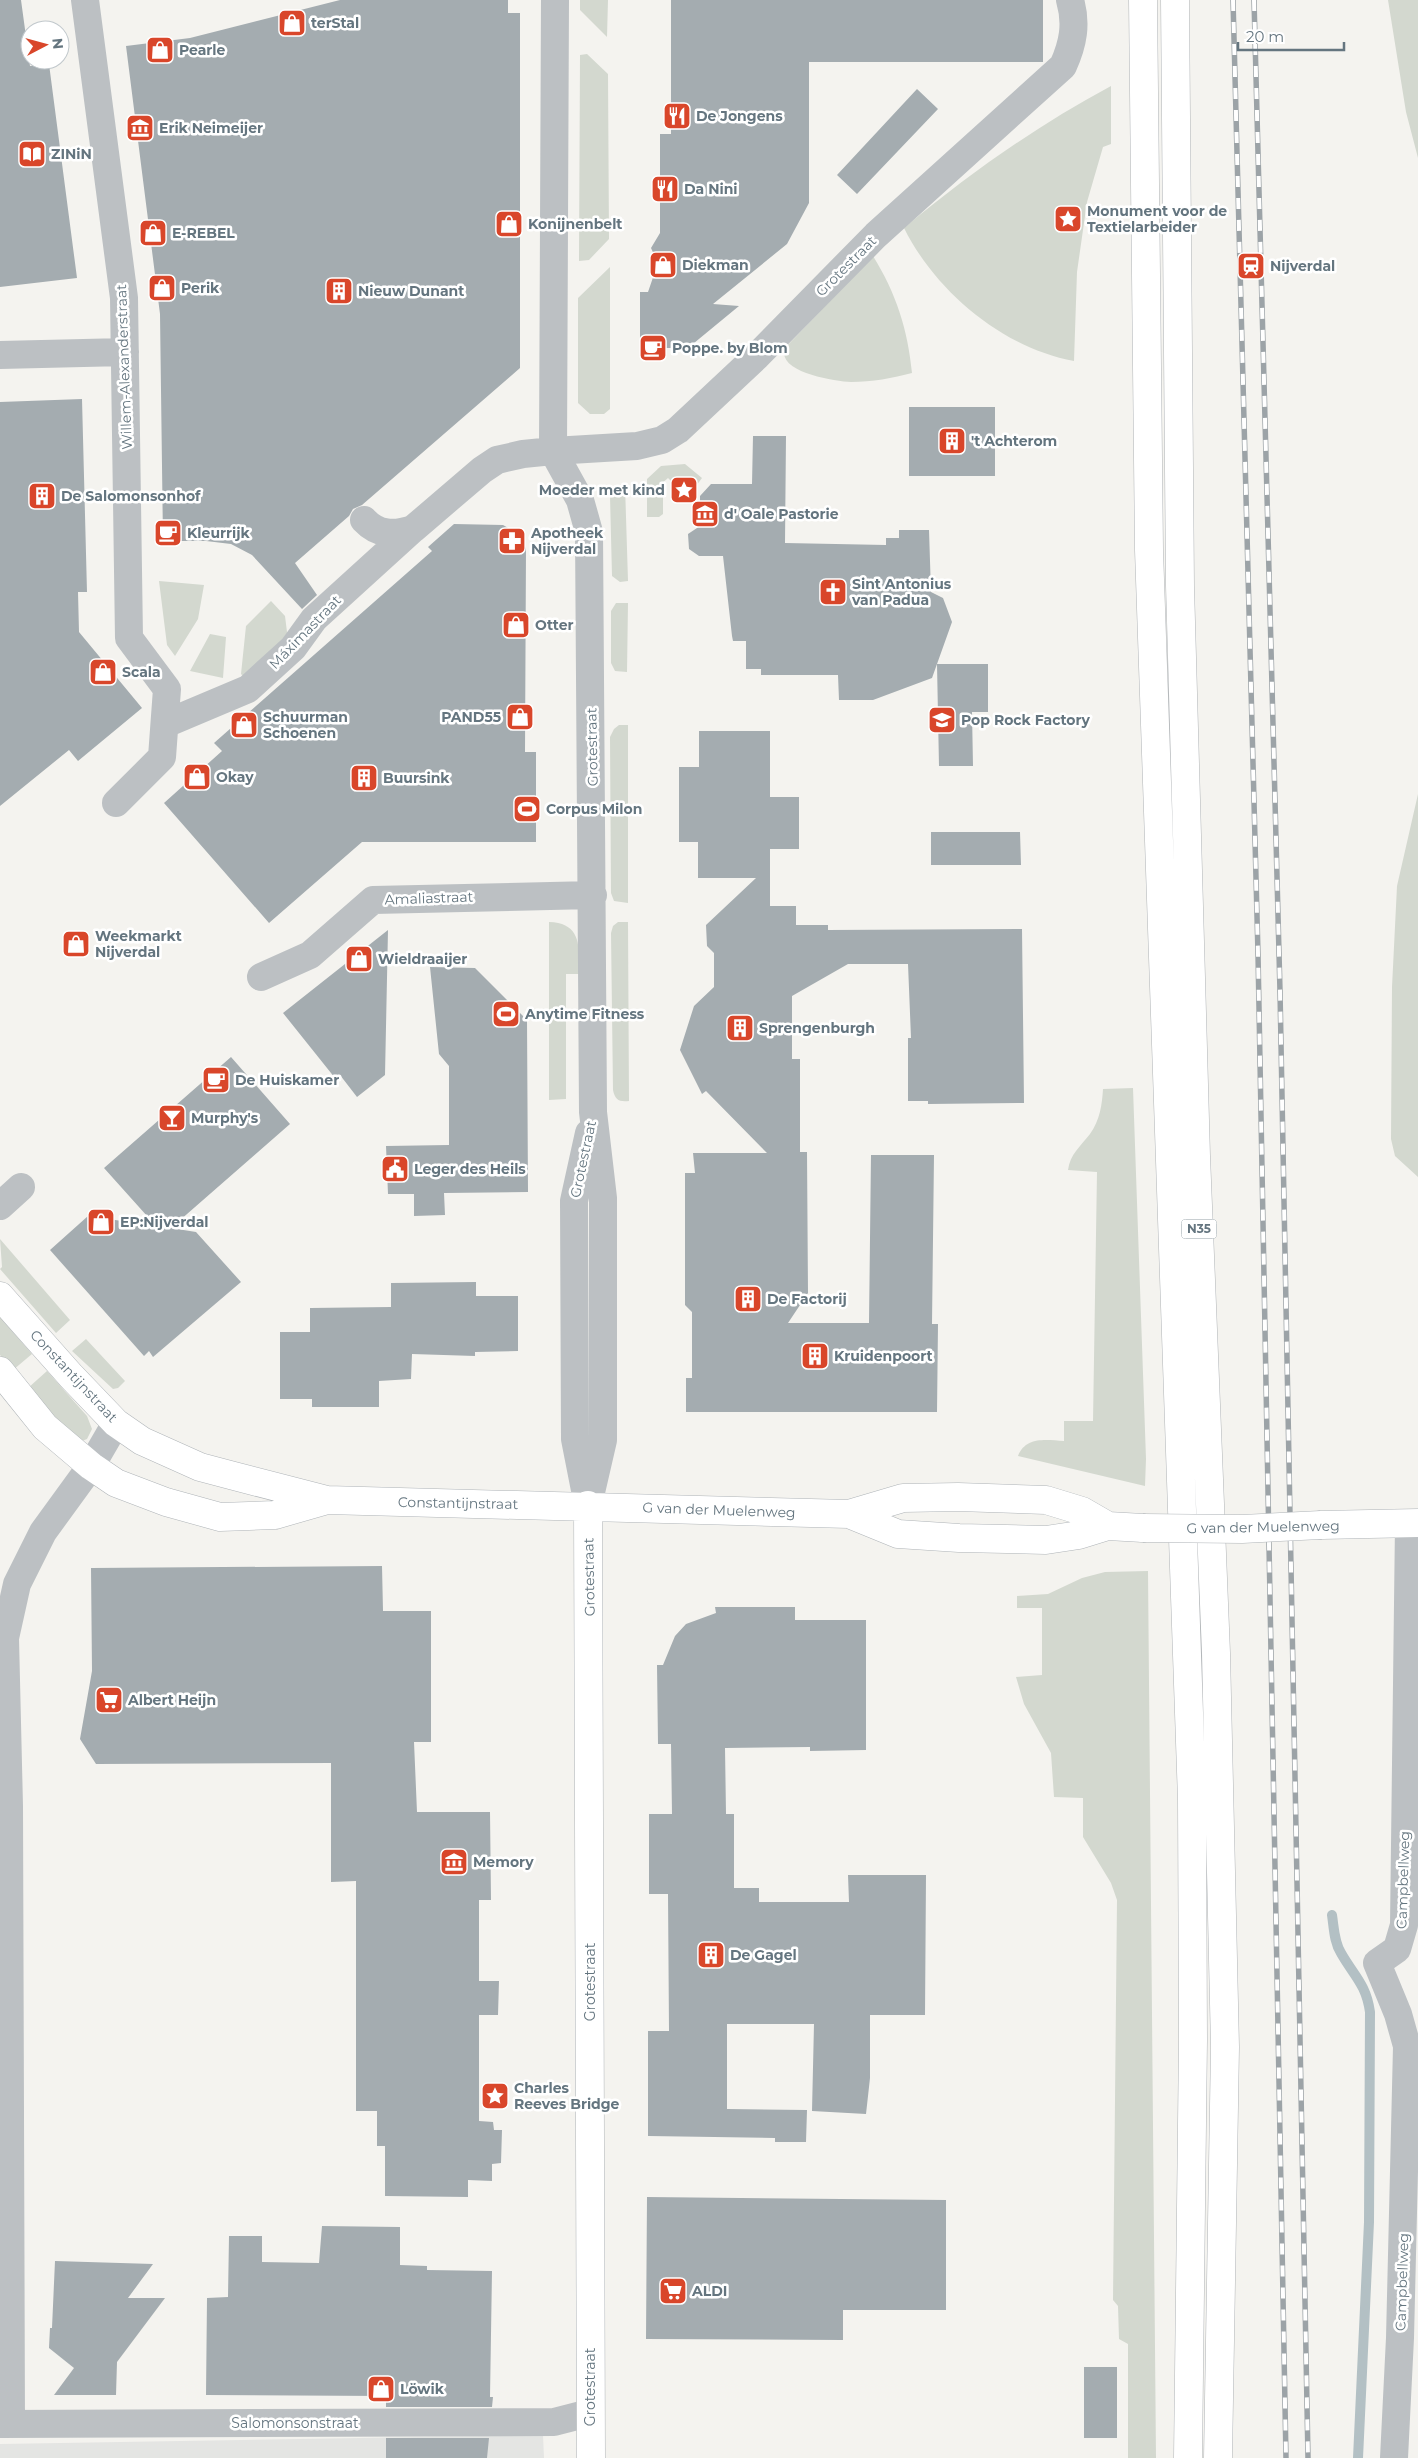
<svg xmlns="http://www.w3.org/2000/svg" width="1418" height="2458" viewBox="0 0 1418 2458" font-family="Montserrat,sans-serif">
<rect width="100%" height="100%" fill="#f4f3ef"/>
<path fill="#e4e5e3" d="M 543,2435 L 544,2458 L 0,2458 L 0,2444 Z"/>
<path fill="#d3d8cf" d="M 580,0 L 608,0 L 607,37 L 580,10 Z
M 1388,0 L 1418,0 L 1418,158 L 1406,112 Z
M 587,54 L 608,74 L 609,239 L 589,260 L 579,261 L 580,55 Z
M 1111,86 L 1111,144 L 1103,147 L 1087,202 L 1077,272 L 1074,361 C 1003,348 936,292 904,228 C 970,173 1035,127 1111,86 Z
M 873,256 C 896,293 908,330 912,373 C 893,378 872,382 851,382 C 834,381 776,372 785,348 Z
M 610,267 L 610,409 L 604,414 L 590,414 L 578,403 L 578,298 Z
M 685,464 L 702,478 L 696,486 L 676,486 L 668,478 L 659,486 L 659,493 L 663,497 L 663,514 L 659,517 L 647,517 L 647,479 L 661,466 Z
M 625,485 L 628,581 L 620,582 L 612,576 L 610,496 L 615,486 Z
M 159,581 L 204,585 L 198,619 L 175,656 L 167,645 Z
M 271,601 L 285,616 L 288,640 L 246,679 L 241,674 L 246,626 Z
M 616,603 L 628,603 L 627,672 L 615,671 L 611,663 L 611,611 Z
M 210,634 L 226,637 L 223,678 L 190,671 Z
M 619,725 L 628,725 L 628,903 L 614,901 L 611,893 L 610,737 L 614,729 Z
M 1418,794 L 1418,1177 L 1395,1156 L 1391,1139 L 1392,987 L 1397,886 Z
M 549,922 C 583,923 579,949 579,974 L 566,974 L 566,1099 L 549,1100 Z
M 618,922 L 628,922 L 629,1101 C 619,1102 615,1100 613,1090 L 611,933 L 613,926 Z
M 1133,1088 L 1146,1459 L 1145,1486 L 1018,1456 C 1026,1436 1046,1440 1064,1441 L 1064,1421 L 1093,1421 L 1097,1172 L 1068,1170 C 1070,1154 1080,1147 1090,1134 C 1100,1120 1102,1105 1103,1089 Z
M 0,1239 L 70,1320 L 56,1333 L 0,1269 L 2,1267 Z
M 0,1317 L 32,1354 L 13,1370 L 0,1355 Z
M 86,1339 L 125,1381 L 118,1388 L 113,1389 L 72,1351 Z
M 47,1371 L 87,1416 L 92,1429 L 87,1439 L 82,1441 L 67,1433 L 28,1388 Z
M 1148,1571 L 1156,2458 L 1128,2458 L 1128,2344 L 1119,2339 L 1118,2306 L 1113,2300 L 1117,1900 L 1111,1883 L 1083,1837 L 1083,1798 L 1054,1797 L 1051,1753 L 1024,1704 L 1016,1677 L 1042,1675 L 1042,1608 L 1017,1608 L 1017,1596 L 1048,1594 L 1082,1578 L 1105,1572 Z"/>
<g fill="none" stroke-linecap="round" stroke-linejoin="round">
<path stroke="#b3c0c4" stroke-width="10" d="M 1332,1915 C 1334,1928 1334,1942 1341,1953 C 1354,1976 1366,1984 1370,2012 L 1369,2222 L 1358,2458"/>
</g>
<path fill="#a4acb0" d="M 0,0 L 21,0 L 30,66 L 49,64 L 77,278 L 0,287 Z
M 340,0 L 508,0 L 508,13 L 520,13 L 520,368 L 362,505 L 353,509 L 349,516 L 295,563 L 317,595 L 302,609 L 252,555 L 231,544 L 206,541 L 163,541 L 160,314 L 126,46 L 190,38 Z
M 671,0 L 1043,0 L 1043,62 L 809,62 L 809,203 L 787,244 L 713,304 L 739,306 L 688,348 L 664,348 L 656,356 L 640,340 L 640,292 L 648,292 L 658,263 L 651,248 L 660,233 L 660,134 L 671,134 Z
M 917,89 L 938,109 L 857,194 L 837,175 Z
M 82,399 L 87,592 L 78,592 L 79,632 L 142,708 L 78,761 L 69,750 L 0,806 L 0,402 Z
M 909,407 L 995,407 L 995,476 L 909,476 Z
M 753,436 L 786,436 L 785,543 L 886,545 L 886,538 L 899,538 L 899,530 L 929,530 L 931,592 L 943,598 L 952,622 L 937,664 L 988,664 L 988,712 L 972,712 L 973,766 L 939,766 L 937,664 L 932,678 L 873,700 L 839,700 L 838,675 L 761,675 L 761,669 L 746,669 L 746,641 L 733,641 L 732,636 L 723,556 L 699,556 L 689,549 L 688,534 L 700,526 L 700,496 L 711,484 L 752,484 Z
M 454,524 L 503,525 L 515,532 L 526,548 L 525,752 L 536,752 L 536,842 L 362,842 L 269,923 L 164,803 L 222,751 L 214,743 L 432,551 L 428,547 Z
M 699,731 L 770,731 L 770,797 L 799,797 L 799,849 L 770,849 L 770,906 L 796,906 L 796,925 L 828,925 L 828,930 L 1022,929 L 1024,1103 L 928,1104 L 928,1101 L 908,1101 L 908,1038 L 911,1038 L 908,964 L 848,964 L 792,996 L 792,1059 L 800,1059 L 800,1152 L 807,1152 L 808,1293 L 788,1323 L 869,1323 L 871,1155 L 934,1155 L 932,1324 L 938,1324 L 937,1412 L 686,1412 L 686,1378 L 692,1378 L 692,1312 L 685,1305 L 685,1173 L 695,1173 L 693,1153 L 767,1153 L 706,1091 L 702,1094 L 680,1050 L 694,1006 L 714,987 L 714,953 L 707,946 L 706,925 L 756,878 L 698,878 L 698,842 L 679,842 L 679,767 L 699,767 Z
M 931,832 L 1020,832 L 1021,865 L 931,865 Z
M 388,930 L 385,1075 L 357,1097 L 340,1075 L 335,1078 L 283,1013 Z
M 430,967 L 475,968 L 527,1020 L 528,1192 L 444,1193 L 445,1215 L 414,1216 L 414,1194 L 388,1194 L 386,1146 L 449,1145 L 449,1066 L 439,1054 Z
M 231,1057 L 290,1124 L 171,1228 L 196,1232 L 241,1282 L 153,1357 L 149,1351 L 144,1356 L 50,1250 L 88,1216 L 156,1226 L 104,1168 Z
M 476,1282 L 476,1296 L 518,1296 L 518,1351 L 475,1352 L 475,1356 L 412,1354 L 411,1379 L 379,1381 L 379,1407 L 312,1407 L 312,1399 L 280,1399 L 280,1332 L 310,1332 L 310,1308 L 391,1307 L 391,1283 Z
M 382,1566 L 383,1611 L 431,1611 L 431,1742 L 414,1742 L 417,1812 L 490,1812 L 491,1900 L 479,1900 L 479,1981 L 499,1981 L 498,2015 L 479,2015 L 479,2121 L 493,2122 L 494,2130 L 502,2130 L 501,2163 L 492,2164 L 492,2181 L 468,2180 L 468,2197 L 385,2196 L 385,2146 L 377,2146 L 377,2111 L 356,2111 L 356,1881 L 331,1882 L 331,1763 L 96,1764 L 80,1739 L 92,1671 L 91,1568 Z
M 715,1607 L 795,1607 L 795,1620 L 866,1620 L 866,1750 L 810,1751 L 810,1747 L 725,1748 L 726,1814 L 734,1814 L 734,1888 L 759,1888 L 759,1902 L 849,1902 L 848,1875 L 926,1875 L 925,2015 L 870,2015 L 870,2078 L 866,2114 L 812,2111 L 814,2024 L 727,2024 L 727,2109 L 807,2110 L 806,2142 L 775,2142 L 775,2138 L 648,2136 L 648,2031 L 669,2031 L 668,1894 L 649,1894 L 649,1814 L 672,1814 L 671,1744 L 658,1744 L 657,1665 L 663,1665 L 675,1636 L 686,1624 L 716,1613 Z
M 647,2197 L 946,2200 L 946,2310 L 843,2310 L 843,2340 L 646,2339 Z
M 322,2226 L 400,2227 L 400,2265 L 427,2266 L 427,2270 L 492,2271 L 490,2397 L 493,2397 L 492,2407 L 386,2407 L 386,2396 L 206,2395 L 207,2298 L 228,2297 L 229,2236 L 262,2236 L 262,2262 L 319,2263 Z
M 55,2261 L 153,2264 L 128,2298 L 165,2298 L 117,2362 L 116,2395 L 54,2395 L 74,2368 L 49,2348 L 50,2328 L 52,2328 Z
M 1084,2367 L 1117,2367 L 1117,2438 L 1084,2438 Z
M 386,2438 L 489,2438 L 487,2458 L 386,2458 Z"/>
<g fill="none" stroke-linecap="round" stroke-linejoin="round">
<defs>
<path id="secondary" d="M 0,1296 L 71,1376 L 116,1423 L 142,1441 L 200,1467 L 234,1476 L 327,1500 L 849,1514 L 903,1498 L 958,1497 L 1046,1500 L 1082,1511 L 1108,1526
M 0,1371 L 45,1427 L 91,1466 L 116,1483 L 166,1502 L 220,1517 L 275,1515 L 327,1500
M 588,1505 L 591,2458
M 849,1514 L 898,1534 L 959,1538 L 1046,1540 L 1079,1535 L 1108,1526 L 1143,1528
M 1321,1525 L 1418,1523"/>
<path id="primary" d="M 1143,0 L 1149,550 L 1192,1800 L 1193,2040 L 1188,2458
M 1175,0 L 1180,586 L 1196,1156 L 1216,1653 L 1225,2047 L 1218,2458"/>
</defs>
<use href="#secondary" stroke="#afb4b8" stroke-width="29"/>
<use href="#primary" stroke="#b0b4b7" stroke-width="29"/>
<path stroke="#bcc0c3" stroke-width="28" d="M 85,0 L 124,298 L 129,638 L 167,689 L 162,757 L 116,803
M 555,0 L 553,451 L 580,500 L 589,532 L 593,1112 L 603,1198 L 603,1440 L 588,1505
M 0,355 L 125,352
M 364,520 C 378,535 394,535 413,529
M 165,724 L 248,689 L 293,648 L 314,619 L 413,529 L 482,470 L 497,460 L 523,454 L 553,451 L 637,446 L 662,440 L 678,430 L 757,356 L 876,235 L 1063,66 C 1073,44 1077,24 1070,0
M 261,977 L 310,955 L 373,900 L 593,895
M 0,1206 L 21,1187
M 586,1495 L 575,1439 L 574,1201 L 589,1133
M 0,2424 L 554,2422 L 589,2413
M 11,2424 L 9,1806 L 5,1638 L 17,1584 L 43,1532 L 91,1466 L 116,1423
M 1394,2458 L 1400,2338 L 1407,2046 L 1398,2014 L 1377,1963 L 1397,1949 L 1404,1925 L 1409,1524"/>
<use href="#secondary" stroke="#fff" stroke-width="28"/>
<use href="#primary" stroke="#fff" stroke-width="28"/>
<defs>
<path id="rail" d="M 1233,0 L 1258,954 L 1286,2458
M 1254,0 L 1280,991 L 1308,2458"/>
</defs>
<use href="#rail" stroke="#9ca3a7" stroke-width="5.5"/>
<use href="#rail" stroke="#fff" stroke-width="4" stroke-dasharray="11" stroke-linecap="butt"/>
<defs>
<path id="secondary-bridge" d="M 1143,1528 L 1242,1529 L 1321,1525"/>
</defs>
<use href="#secondary-bridge" stroke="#afb4b8" stroke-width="29" stroke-linecap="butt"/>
<use href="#secondary-bridge" stroke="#fff" stroke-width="28"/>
</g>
<defs>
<symbol id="shop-square" viewBox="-11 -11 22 22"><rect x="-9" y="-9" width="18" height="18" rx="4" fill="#d9462a" stroke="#fff"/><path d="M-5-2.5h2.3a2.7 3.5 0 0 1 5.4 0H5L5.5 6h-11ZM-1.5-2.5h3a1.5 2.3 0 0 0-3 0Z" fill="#fff"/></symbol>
<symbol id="restaurant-square" viewBox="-11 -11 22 22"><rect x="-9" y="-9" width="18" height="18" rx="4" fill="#d9462a" stroke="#fff"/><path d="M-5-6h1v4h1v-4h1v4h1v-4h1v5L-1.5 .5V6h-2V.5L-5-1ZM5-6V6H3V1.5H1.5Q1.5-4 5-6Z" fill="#fff"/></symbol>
<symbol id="museum-square" viewBox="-11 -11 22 22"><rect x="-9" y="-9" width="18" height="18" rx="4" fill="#d9462a" stroke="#fff"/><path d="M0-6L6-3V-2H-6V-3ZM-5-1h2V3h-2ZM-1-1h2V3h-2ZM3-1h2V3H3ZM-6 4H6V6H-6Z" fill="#fff"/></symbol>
<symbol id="library-square" viewBox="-11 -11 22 22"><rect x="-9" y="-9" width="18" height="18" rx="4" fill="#d9462a" stroke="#fff"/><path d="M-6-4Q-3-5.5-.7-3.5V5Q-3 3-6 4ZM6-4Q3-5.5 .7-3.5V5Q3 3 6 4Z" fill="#fff"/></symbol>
<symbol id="sight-square" viewBox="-11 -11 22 22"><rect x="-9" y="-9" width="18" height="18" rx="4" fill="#d9462a" stroke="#fff"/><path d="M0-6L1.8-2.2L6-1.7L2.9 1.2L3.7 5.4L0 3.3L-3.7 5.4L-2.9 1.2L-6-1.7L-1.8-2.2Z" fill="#fff"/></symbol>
<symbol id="station-square" viewBox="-11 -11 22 22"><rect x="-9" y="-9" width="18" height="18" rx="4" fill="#d9462a" stroke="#fff"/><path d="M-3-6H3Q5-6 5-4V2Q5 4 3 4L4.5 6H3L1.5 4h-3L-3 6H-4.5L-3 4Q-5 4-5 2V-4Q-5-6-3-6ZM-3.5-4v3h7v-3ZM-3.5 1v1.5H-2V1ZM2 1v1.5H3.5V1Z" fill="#fff"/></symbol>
<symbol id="building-square" viewBox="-11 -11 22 22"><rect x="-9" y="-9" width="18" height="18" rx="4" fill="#d9462a" stroke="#fff"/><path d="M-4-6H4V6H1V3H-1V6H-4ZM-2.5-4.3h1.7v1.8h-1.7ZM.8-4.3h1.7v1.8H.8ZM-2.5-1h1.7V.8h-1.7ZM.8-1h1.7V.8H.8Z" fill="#fff"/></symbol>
<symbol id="cafe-square" viewBox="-11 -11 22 22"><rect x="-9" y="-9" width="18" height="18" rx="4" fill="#d9462a" stroke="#fff"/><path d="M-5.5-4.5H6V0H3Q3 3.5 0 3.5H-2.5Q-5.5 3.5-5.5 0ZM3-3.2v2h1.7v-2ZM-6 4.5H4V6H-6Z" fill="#fff"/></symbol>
<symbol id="pharmacy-square" viewBox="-11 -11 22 22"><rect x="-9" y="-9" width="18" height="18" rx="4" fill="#d9462a" stroke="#fff"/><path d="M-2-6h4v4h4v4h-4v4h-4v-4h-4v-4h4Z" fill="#fff"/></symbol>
<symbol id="church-square" viewBox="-11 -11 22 22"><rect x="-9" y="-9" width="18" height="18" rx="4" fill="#d9462a" stroke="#fff"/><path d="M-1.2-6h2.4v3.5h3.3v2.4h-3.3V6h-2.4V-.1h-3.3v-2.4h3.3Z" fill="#fff"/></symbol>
<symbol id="school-square" viewBox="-11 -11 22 22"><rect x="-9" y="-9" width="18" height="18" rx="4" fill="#d9462a" stroke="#fff"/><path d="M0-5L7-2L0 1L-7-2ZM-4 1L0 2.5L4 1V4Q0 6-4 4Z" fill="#fff"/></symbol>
<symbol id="stadium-square" viewBox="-11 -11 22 22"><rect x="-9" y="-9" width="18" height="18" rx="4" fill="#d9462a" stroke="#fff"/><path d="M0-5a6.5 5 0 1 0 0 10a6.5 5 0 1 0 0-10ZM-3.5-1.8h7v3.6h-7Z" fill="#fff"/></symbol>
<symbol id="bar-square" viewBox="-11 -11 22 22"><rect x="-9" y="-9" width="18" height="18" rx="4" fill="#d9462a" stroke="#fff"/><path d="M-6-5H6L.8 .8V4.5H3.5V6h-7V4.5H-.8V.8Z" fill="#fff"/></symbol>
<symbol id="civic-square" viewBox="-11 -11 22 22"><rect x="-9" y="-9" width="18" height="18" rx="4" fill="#d9462a" stroke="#fff"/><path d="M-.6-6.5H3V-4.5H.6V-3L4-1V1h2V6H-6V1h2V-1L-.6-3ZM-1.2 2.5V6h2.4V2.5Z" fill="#fff"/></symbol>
<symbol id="supermarket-square" viewBox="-11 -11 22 22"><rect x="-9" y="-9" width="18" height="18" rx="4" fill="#d9462a" stroke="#fff"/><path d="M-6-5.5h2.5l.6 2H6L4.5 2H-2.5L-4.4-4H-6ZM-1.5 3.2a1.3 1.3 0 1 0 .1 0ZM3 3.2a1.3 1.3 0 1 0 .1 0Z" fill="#fff"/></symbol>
</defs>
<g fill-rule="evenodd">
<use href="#shop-square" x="276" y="7" width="32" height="32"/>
<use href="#shop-square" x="144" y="34" width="32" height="32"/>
<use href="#restaurant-square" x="661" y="100" width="32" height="32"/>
<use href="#museum-square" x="124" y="112" width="32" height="32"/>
<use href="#library-square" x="16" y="138" width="32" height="32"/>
<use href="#restaurant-square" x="649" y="173" width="32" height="32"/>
<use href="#sight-square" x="1052" y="203" width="32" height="32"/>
<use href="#shop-square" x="493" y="208" width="32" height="32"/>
<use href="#shop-square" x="137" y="217" width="32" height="32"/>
<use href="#shop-square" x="647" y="249" width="32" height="32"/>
<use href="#station-square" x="1235" y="250" width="32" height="32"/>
<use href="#shop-square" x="146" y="272" width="32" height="32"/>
<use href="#building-square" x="323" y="275" width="32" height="32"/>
<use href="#cafe-square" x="637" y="332" width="32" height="32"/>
<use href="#building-square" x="936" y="425" width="32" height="32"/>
<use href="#sight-square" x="668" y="474" width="32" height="32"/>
<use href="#building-square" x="26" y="480" width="32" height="32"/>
<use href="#museum-square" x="689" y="498" width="32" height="32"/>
<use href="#cafe-square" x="152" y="517" width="32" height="32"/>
<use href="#pharmacy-square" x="496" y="525" width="32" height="32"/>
<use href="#church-square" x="817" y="576" width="32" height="32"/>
<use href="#shop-square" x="500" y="609" width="32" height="32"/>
<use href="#shop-square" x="87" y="656" width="32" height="32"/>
<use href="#shop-square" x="504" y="701" width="32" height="32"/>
<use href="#school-square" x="926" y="704" width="32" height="32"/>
<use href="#shop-square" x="228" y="709" width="32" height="32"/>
<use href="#shop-square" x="181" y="761" width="32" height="32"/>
<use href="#building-square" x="348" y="762" width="32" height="32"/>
<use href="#stadium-square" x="511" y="793" width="32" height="32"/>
<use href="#shop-square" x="60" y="928" width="32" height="32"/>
<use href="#shop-square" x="343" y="943" width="32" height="32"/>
<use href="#stadium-square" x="490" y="998" width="32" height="32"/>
<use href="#building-square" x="724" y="1012" width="32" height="32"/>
<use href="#cafe-square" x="200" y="1064" width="32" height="32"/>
<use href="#bar-square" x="156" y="1102" width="32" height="32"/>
<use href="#civic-square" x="379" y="1153" width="32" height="32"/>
<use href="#shop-square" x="85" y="1206" width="32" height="32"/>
<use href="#building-square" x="732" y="1283" width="32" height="32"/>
<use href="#building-square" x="799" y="1340" width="32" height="32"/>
<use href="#supermarket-square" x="93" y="1684" width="32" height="32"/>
<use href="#museum-square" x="438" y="1846" width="32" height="32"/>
<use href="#building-square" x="695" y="1939" width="32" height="32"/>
<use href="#sight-square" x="479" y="2080" width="32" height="32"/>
<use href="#supermarket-square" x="657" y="2275" width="32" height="32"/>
<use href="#shop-square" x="365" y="2373" width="32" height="32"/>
</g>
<g text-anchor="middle" stroke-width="5" stroke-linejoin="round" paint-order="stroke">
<rect fill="#fff" stroke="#929ea5" stroke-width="1" x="1181.5" y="1219.5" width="35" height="19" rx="4"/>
<g font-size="12" font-weight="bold" fill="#64757f">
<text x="1199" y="1233">N35</text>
</g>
<g font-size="14" font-weight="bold" fill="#64757f" stroke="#fff" text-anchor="start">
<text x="311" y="28">terStal</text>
<text x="179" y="55">Pearle</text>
<text x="696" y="121">De Jongens</text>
<text x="159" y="133">Erik Neimeijer</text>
<text x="51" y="159">ZINiN</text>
<text x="684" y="194">Da Nini</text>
<text x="1087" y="216">Monument voor de<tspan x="1087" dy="16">Textielarbeider</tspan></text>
<text x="528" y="229">Konijnenbelt</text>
<text x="172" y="238">E-REBEL</text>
<text x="682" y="270">Diekman</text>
<text x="1270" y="271">Nijverdal</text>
<text x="181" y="293">Perik</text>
<text x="358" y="296">Nieuw Dunant</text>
<text x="672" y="353">Poppe. by Blom</text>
<text x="971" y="446">'t Achterom</text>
<text x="665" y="495" text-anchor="end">Moeder met kind</text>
<text x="61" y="501">De Salomonsonhof</text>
<text x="724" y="519">d' Oale Pastorie</text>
<text x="187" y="538">Kleurrijk</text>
<text x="531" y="538">Apotheek<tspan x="531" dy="16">Nijverdal</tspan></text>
<text x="852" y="589">Sint Antonius<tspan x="852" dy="16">van Padua</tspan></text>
<text x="535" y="630">Otter</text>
<text x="122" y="677">Scala</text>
<text x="263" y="722">Schuurman<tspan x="263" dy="16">Schoenen</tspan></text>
<text x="501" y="722" text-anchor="end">PAND55</text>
<text x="961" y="725">Pop Rock Factory</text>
<text x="216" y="782">Okay</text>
<text x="383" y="783">Buursink</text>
<text x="546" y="814">Corpus Milon</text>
<text x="95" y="941">Weekmarkt<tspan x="95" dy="16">Nijverdal</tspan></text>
<text x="378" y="964">Wieldraaijer</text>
<text x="525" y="1019">Anytime Fitness</text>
<text x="759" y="1033">Sprengenburgh</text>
<text x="235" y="1085">De Huiskamer</text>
<text x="191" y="1123">Murphy's</text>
<text x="414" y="1174">Leger des Heils</text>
<text x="120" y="1227">EP:Nijverdal</text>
<text x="767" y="1304">De Factorij</text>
<text x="834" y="1361">Kruidenpoort</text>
<text x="128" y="1705">Albert Heijn</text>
<text x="473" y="1867">Memory</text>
<text x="730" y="1960">De Gagel</text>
<text x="514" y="2093">Charles<tspan x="514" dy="16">Reeves Bridge</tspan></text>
<text x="692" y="2296">ALDI</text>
<text x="400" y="2394">Löwik</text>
</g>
<g font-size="14" fill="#64757f" stroke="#fff">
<text transform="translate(846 266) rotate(-45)" y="5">Grotestraat</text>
<text transform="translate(124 367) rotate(-92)" y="5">Willem-Alexanderstraat</text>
<text transform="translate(305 632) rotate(-46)" y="5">Máximastraat</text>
<text transform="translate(592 747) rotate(-91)" y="5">Grotestraat</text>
<text transform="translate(429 898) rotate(-2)" y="5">Amaliastraat</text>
<text transform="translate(583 1159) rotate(-78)" y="5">Grotestraat</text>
<text transform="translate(74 1376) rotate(47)" y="5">Constantijnstraat</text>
<text transform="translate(458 1503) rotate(1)" y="5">Constantijnstraat</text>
<text transform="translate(719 1510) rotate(2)" y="5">G van der Muelenweg</text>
<text transform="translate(1263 1527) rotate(-1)" y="5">G van der Muelenweg</text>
<text transform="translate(589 1577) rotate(-91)" y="5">Grotestraat</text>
<text transform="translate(1403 1880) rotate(-88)" y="5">Campbellweg</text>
<text transform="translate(590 1982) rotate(-90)" y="5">Grotestraat</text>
<text transform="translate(1402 2282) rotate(-88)" y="5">Campbellweg</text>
<text transform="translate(590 2387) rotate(-90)" y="5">Grotestraat</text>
<text x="295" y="2428">Salomonsonstraat</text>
</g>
</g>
<g transform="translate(45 45) rotate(84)"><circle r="24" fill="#ffffff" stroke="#c1c8cc"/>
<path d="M0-4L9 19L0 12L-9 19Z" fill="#d9462a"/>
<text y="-8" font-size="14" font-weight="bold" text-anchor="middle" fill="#64757f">N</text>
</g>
<path d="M1238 42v8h106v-8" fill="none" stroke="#64757f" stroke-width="2.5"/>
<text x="1246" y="42" font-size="15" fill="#64757f" stroke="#ffffff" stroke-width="4" paint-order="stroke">20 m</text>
</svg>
